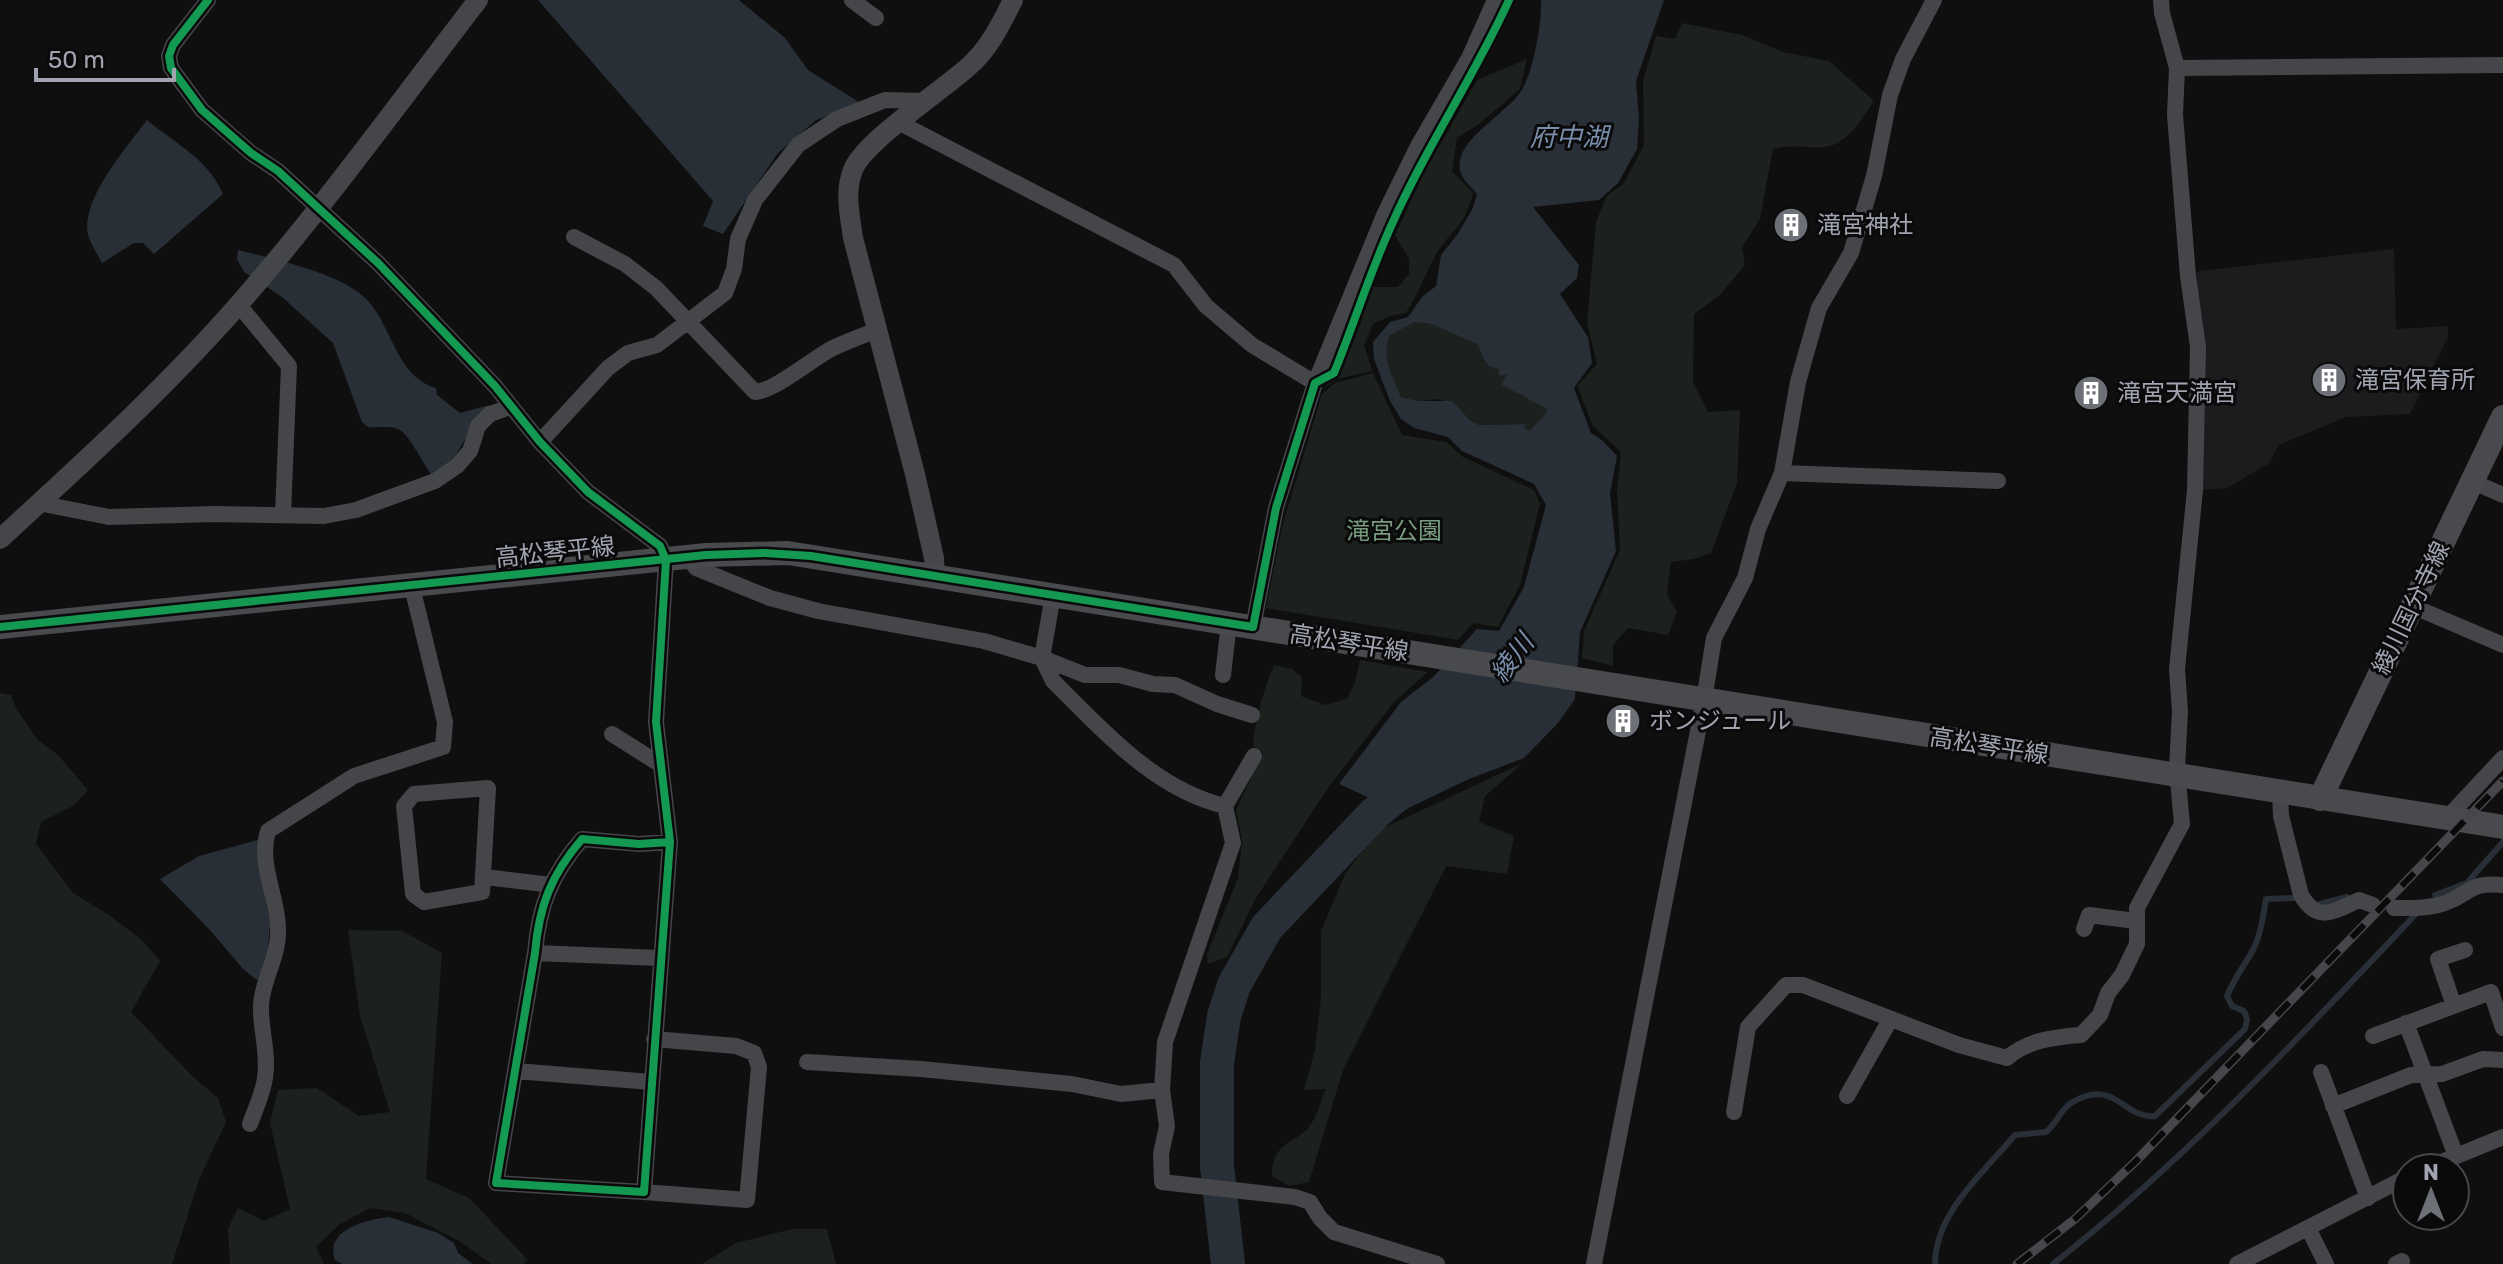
<svg xmlns="http://www.w3.org/2000/svg" width="2503" height="1264" viewBox="0 0 2503 1264" font-family="Rubik,'Noto Sans JP',sans-serif">
<rect width="100%" height="100%" fill="#0f0f10"/>
<path fill="#1c1c1e" d="M 2394,249 L 2396,329 L 2448,326 L 2448,337 L 2410,414 L 2346,417 L 2279,445 L 2268,464 L 2227,488 L 2199,490 L 2194,274 L 2200,271 Z"/>
<path fill="#1c211d" d="M 1682,23 L 1742,35 L 1783,52 L 1829,61 L 1874,101 C 1862,118 1848,145 1824,147 C 1805,148 1793,144 1773,149 L 1760,219 L 1742,247 L 1745,265 L 1720,295 L 1694,314 L 1693,382 L 1708,412 L 1740,410 L 1737,483 L 1711,553 L 1694,559 L 1671,562 L 1667,594 L 1677,612 L 1668,635 L 1628,628 L 1613,645 L 1613,666 L 1582,658 L 1584,631 L 1620,550 L 1617,491 L 1621,452 L 1593,426 L 1577,386 L 1597,364 L 1587,323 L 1596,222 L 1607,196 L 1624,183 L 1644,145 L 1643,81 L 1656,36 L 1675,39 Z
M 1527,59 L 1520,89 L 1479,124 L 1457,138 L 1452,171 L 1473,193 C 1465,225 1454,228 1438,251 C 1426,271 1419,293 1406,313 L 1390,316 L 1373,324 L 1364,345 L 1372,371 L 1337,379 L 1324,388 C 1329,379 1337,376 1341,368 C 1355,343 1363,314 1373,287 L 1398,287 L 1409,274 L 1409,259 L 1395,235 L 1425,171 L 1477,80 Z
M 1415,322 L 1431,324 L 1477,344 C 1486,358 1479,366 1499,368 L 1521,396 L 1532,399 L 1547,408 L 1545,414 L 1530,430 L 1525,429 L 1524,424 L 1479,425 L 1440,399 L 1419,401 L 1401,397 C 1392,372 1381,366 1389,336 Z
M 1373,373 L 1402,435 L 1446,442 L 1463,457 L 1534,490 L 1540,504 L 1520,585 L 1498,627 L 1473,623 L 1458,640 L 1266,608 L 1282,527 L 1322,394 L 1335,383 Z
M 1360,660 L 1428,672 L 1394,702 L 1328,788 L 1256,898 L 1227,957 L 1208,964 L 1207,954 L 1238,878 L 1242,840 L 1236,810 L 1263,752 L 1253,747 C 1255,717 1263,693 1274,665 L 1292,669 L 1302,677 L 1301,696 L 1325,705 L 1347,699 L 1355,682 Z
M 0,693 L 11,695 L 17,710 L 37,739 L 58,755 L 88,790 L 73,806 L 41,822 L 36,844 L 73,893 L 109,915 L 142,940 L 160,961 L 131,1012 L 193,1077 L 218,1098 L 226,1122 L 200,1177 L 172,1264 L 0,1264 Z
M 1523,763 L 1485,796 L 1479,822 L 1514,836 L 1507,874 L 1446,866 L 1343,1070 L 1309,1182 L 1290,1186 L 1272,1176 C 1271,1140 1299,1144 1311,1124 C 1318,1114 1321,1100 1326,1089 L 1304,1090 L 1315,1050 L 1321,997 L 1321,931 L 1345,874 L 1379,830 Z
M 348,930 L 402,931 L 442,953 L 426,1179 L 469,1198 L 528,1260 L 523,1264 L 491,1264 L 461,1242 L 405,1213 L 370,1208 L 340,1224 L 316,1247 L 324,1264 L 230,1264 L 228,1229 L 238,1208 L 264,1221 L 290,1209 L 270,1123 L 278,1090 L 317,1088 L 359,1116 L 390,1112 L 360,1016 Z
M 792,1229 L 827,1229 L 836,1264 L 702,1264 L 736,1243 Z"/>
<path fill="#282f36" fill-rule="evenodd" d="M 538,0 L 739,0 L 785,38 L 808,70 L 862,104 L 816,120 L 778,153 L 723,234 L 703,226 L 713,201 Z
M 1541,0 L 1664,0 L 1636,81 L 1639,118 L 1637,149 L 1618,183 L 1599,200 L 1533,207 L 1579,265 L 1577,278 L 1560,294 L 1588,337 L 1592,363 L 1574,388 L 1591,433 L 1603,441 L 1617,456 L 1610,493 L 1616,551 L 1580,632 L 1575,699 L 1558,723 L 1524,758 L 1469,779 L 1400,812 L 1339,784 L 1401,702 L 1433,677 L 1477,629 L 1499,631 L 1524,587 L 1546,505 L 1534,484 L 1462,451 L 1448,437 L 1414,428 L 1401,419 L 1390,401 L 1374,359 L 1373,342 L 1390,322 L 1408,317 L 1422,297 L 1436,286 L 1441,255 L 1457,235 L 1472,210 L 1477,194 C 1472,188 1464,181 1461,174 C 1449,140 1512,113 1524,86 C 1534,66 1542,22 1541,0 ZM 1415,322 L 1431,324 L 1477,344 C 1485,357 1481,366 1499,369 L 1499,375 L 1506,375 L 1502,385 L 1547,409 L 1545,414 L 1530,430 L 1525,429 L 1525,424 L 1479,425 L 1469,419 L 1452,401 L 1419,401 L 1401,397 C 1392,373 1382,364 1389,336 Z
M 147,120 C 176,144 208,159 223,194 L 154,254 L 143,243 L 134,243 L 102,263 C 97,253 87,239 87,228 C 87,192 126,148 147,120 Z
M 238,250 C 273,259 340,273 365,298 C 393,325 395,376 436,388 L 437,395 L 460,413 L 490,405 C 466,426 464,455 437,474 L 431,474 C 421,461 408,430 395,428 C 387,426 376,428 368,427 L 362,422 L 333,343 L 282,297 L 244,272 L 237,259 Z
M 258,840 L 258,856 L 270,924 L 266,972 L 257,980 L 243,969 L 210,930 L 160,879 L 199,856 Z
M 389,1217 L 438,1233 L 454,1243 L 458,1253 L 473,1264 L 342,1264 L 335,1260 C 324,1229 367,1220 389,1217 Z"/>
<g fill="none" stroke-linecap="round" stroke-linejoin="round">
<path stroke="#282f36" stroke-width="6" d="M 2435,895 L 2467,883 L 2503,842
M 2320,904 L 2347,897
M 1935,1264 C 1935,1213 1984,1172 2015,1135 L 2046,1132 C 2056,1125 2060,1110 2071,1103 C 2115,1076 2124,1120 2155,1116 L 2245,1029 L 2247,1019 L 2244,1011 L 2232,1006 L 2227,996 C 2234,979 2244,966 2253,950 C 2261,934 2263,916 2266,899 L 2294,898
M 2053,1264 C 2184,1161 2300,1037 2414,916"/>
<path stroke="#282f36" stroke-width="34" d="M 1228,1264 L 1217,1166 L 1217,1063 L 1224,1016 L 1234,985 L 1267,927 L 1374,814 L 1420,776"/>
<path stroke="#454649" stroke-width="16" d="M 208,0 L 173,45 L 169,56 L 171,68 L 202,110 L 251,153 L 278,171 L 378,263 L 495,386 L 540,442 L 588,492 L 660,546 L 666,560 L 656,722 L 670,842 L 644,1192 L 496,1183 L 535,953 C 539,906 551,875 582,839 L 639,844 L 670,842
M 852,0 L 876,18
M 2177,68 L 2503,65
M 900,123 L 1174,265 L 1206,306 L 1252,345 L 1315,383
M 574,237 L 625,264 L 656,288 L 755,392 C 774,391 811,360 831,349 C 845,342 862,336 877,330
M 238,304 L 289,366 L 283,514
M 540,442 L 608,368 L 628,353 L 657,345 L 725,293 L 734,269 L 738,239 L 755,200 L 798,145 L 837,119 L 885,100 L 925,101
M 1782,473 L 1998,481
M 2471,481 L 2503,495
M 38,503 L 109,517 L 215,514 L 324,516 L 356,510 L 435,481 L 457,466 L 470,451 L 478,426 L 490,414 L 510,407
M 688,557 L 696,568 L 770,598 L 818,611 L 984,641 L 1042,658 L 1085,675 L 1119,675 L 1153,684 L 1175,685 L 1217,704 L 1252,715
M 1053,595 L 1042,658 L 1053,681 C 1104,731 1154,789 1225,806 L 1254,756
M 2412,606 L 2503,645
M 1253,627 L 1276,508 L 1315,383 L 1385,213 L 1418,146 L 1469,58 L 1495,0
M 1223,675 L 1229,623
M 612,734 L 661,765
M 488,788 L 482,892 L 424,902 L 413,894 L 404,806 L 414,794 Z
M 2280,792 L 2281,816 L 2301,895 C 2318,924 2334,911 2359,900 L 2373,905
M 1225,806 L 1233,843 L 1165,1042 L 1162,1090 L 1167,1126 L 1161,1154 L 1162,1182 L 1295,1197 L 1310,1202 L 1320,1218 L 1334,1232 L 1437,1264
M 2447,818 L 2503,758
M 485,877 L 551,885
M 2394,908 C 2411,908 2428,909 2445,903 C 2473,893 2467,882 2503,885
M 2084,929 L 2089,915 L 2136,921
M 535,953 L 659,958
M 2454,1006 L 2438,959 L 2465,950
M 2406,1023 L 2456,1156
M 2373,1036 L 2491,992 L 2503,1028
M 807,1062 L 921,1069 L 1072,1084 L 1121,1094 L 1162,1090
M 516,1071 L 651,1082
M 2321,1072 L 2368,1198
M 1847,1096 L 1890,1020
M 2333,1106 L 2411,1075 L 2442,1074 L 2483,1059 L 2503,1060
M 1734,1112 L 1748,1027 L 1786,985 L 1803,985 L 1959,1045 L 2007,1058 C 2028,1040 2054,1037 2081,1035 L 2100,1015 L 2108,993 L 2122,975 L 2137,944 L 2137,908 L 2182,824 L 2177,770 L 2180,711 L 2177,669 L 2195,490 L 2198,347 L 2188,276 L 2175,115 L 2177,68 L 2162,13 L 2161,0
M 250,1124 C 255,1110 263,1093 265,1078 C 269,1053 260,1029 261,1005 C 262,980 280,955 278,927 C 277,895 258,864 268,831 L 354,776 L 443,747 L 445,722 L 412,587
M 2427,1168 L 2503,1137
M 644,1192 L 747,1200 L 759,1067 L 754,1053 L 736,1046 L 654,1039
M 2309,1230 L 2326,1264
M 1594,1264 L 1704,700 L 1714,638 L 1745,578 L 1758,529 L 1782,473 L 1798,382 L 1819,308 L 1851,253 L 1874,176 L 1890,95 L 1903,59 L 1934,0
M 2237,1264 L 2407,1177
M 2396,1264 L 2402,1261"/>
<path stroke="#454649" stroke-width="20" d="M 0,539 C 85,461 171,383 246,296 C 328,201 402,99 478,0
M 935,576 L 934,558 L 915,474 L 853,238 C 850,215 844,192 853,170 C 863,142 943,90 968,67 C 989,49 1001,24 1013,0"/>
<path stroke="#494a4e" stroke-width="24" d="M 0,627 L 706,555 L 788,553 L 2503,827
M 2320,799 L 2503,417"/>
<defs>
<path id="rail" d="M 2017,1264 L 2075,1219 L 2135,1162 L 2503,781"/>
</defs>
<use href="#rail" stroke="#47474b" stroke-width="9"/>
<use href="#rail" stroke="#0a0a0b" stroke-width="6" stroke-dasharray="18" stroke-linecap="butt"/>
<defs>
<path id="cycleway" d="M 208,0 L 173,45 L 169,56 L 171,68 L 202,110 L 251,153 L 278,171 L 378,263 L 495,386 L 540,442 L 588,492 L 660,546 L 666,560 L 656,722 L 670,842 L 644,1192 L 496,1183 L 535,953 C 539,906 551,875 582,839 L 639,844 L 670,842
M 0,627 L 706,555 L 765,553 L 811,556 L 1253,627 L 1276,508 L 1315,383 L 1334,373 C 1354,324 1370,272 1392,224 C 1426,147 1474,77 1509,0"/>
</defs>
<use href="#cycleway" stroke="#0a0a0b" stroke-width="13"/>
<use href="#cycleway" stroke="#139951" stroke-width="8"/>
</g>
<defs>
<symbol id="building-disc" viewBox="-11 -11 22 22"><circle r="9.5" fill="#6e7078" stroke="#0a0a0b"/><path d="M-4-6H4V6H1V3H-1V6H-4ZM-2.5-4.3h1.7v1.8h-1.7ZM.8-4.3h1.7v1.8H.8ZM-2.5-1h1.7V.8h-1.7ZM.8-1h1.7V.8H.8Z" fill="#fff"/></symbol>
</defs>
<g fill-rule="evenodd">
<use href="#building-disc" x="1771" y="205" width="40" height="40"/>
<use href="#building-disc" x="2309" y="360" width="40" height="40"/>
<use href="#building-disc" x="2071" y="373" width="40" height="40"/>
<use href="#building-disc" x="1603" y="701" width="40" height="40"/>
</g>
<g text-anchor="middle" stroke-width="6" stroke-linejoin="round" paint-order="stroke">
<g font-size="24" fill="#a1a4b0" stroke="#0a0a0b" text-anchor="start">
<text x="1817" y="233">滝宮神社</text>
<text x="2355" y="388">滝宮保育所</text>
<text x="2117" y="401">滝宮天満宮</text>
<text x="1649" y="729">ボンジュール</text>
</g>
<g font-size="24" fill="#789b7e" stroke="#0a0a0b">
<text x="1394" y="539">滝宮公園</text>
</g>
<g font-size="24" fill="#a1a4b0" stroke="#0a0a0b">
<text transform="translate(555 552) rotate(-6)" y="8">高松琴平線</text>
<text transform="translate(2411 608) rotate(-64)" y="8">綾川国分寺線</text>
<text transform="translate(1349 643) rotate(9)" y="8">高松琴平線</text>
<text transform="translate(1989 746) rotate(9)" y="8">高松琴平線</text>
</g>
<g font-size="26" font-style="italic" fill="#798eab" stroke="#0a0a0b">
<text x="1569" y="146">府中湖</text>
<text transform="translate(1512 658) rotate(-53)" y="9">綾川</text>
</g>
</g>
<g transform="translate(2431 1192)"><circle r="38" fill="#0a0a0b" stroke="#46484d" stroke-width="2"/>
<path d="M0-6L14 30L0 20L-14 30Z" fill="#6e7078"/>
<text y="-12" font-size="22" font-weight="bold" text-anchor="middle" fill="#a1a4b0">N</text>
</g>
<path d="M36 68v12h138v-12" fill="none" stroke="#a1a4b0" stroke-width="4"/>
<text x="48" y="68" font-size="24" fill="#a1a4b0" stroke="#0a0a0b" stroke-width="6" paint-order="stroke">50 m</text>
</svg>
